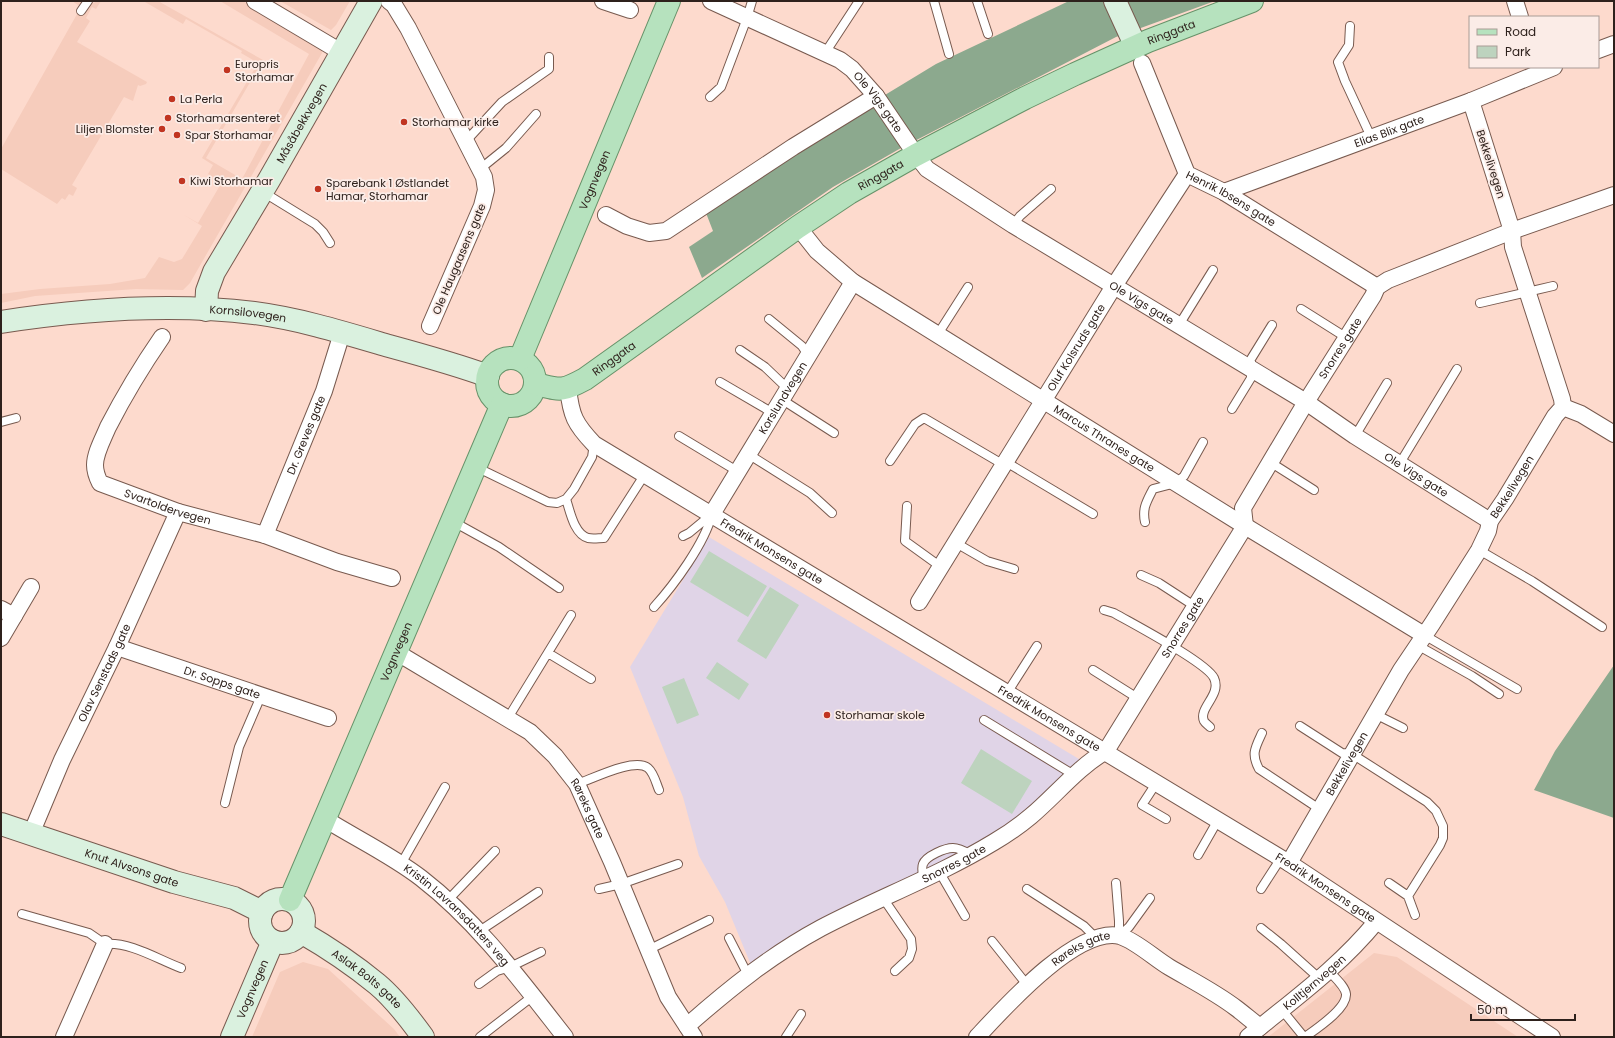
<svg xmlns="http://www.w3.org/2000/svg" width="1615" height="1038" viewBox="0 0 1615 1038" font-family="Poppins,sans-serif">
<rect width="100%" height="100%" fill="#fddacd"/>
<path fill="#f6ccbc" d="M 72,1 L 90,1 L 94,3 L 96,1 L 101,1 L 96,9 L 92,7 L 86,18 L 90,21 L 77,42 L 147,82 L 146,84 L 140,86 L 138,85 L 133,101 L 124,97 L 72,185 L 77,188 L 73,196 L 69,194 L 65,200 L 62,198 L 57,204 L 1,169 L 1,149 L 81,7 Z
M 145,1 L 158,1 L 263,60 L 206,158 L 242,179 L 309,54 L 220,1 L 243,1 L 319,46 L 322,49 L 322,53 L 190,283 L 183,290 L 136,289 L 35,296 L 1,303 L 1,294 L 40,289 L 110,284 L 145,278 L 159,257 L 174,262 L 182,259 L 202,226 L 184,215 L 198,223 L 222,182 L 208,174 L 213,165 L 202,158 L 258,63 L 241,53 L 242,51 L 186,19 L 183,24 L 145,2 Z
M 280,1 L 350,1 L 336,25 L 331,30 Z
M 1374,953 L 1397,957 L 1518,1037 L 1268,1037 Z
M 303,962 L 328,969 L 394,1029 L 400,1037 L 252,1037 L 280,972 Z"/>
<path fill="#e0d4e7" d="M 709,537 L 1084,762 L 991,839 L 815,924 L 771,949 L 751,965 L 725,902 L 699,856 L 683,797 L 630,667 Z"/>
<path fill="#bdd3be" d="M 709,551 L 767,586 L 748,617 L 690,582 Z
M 770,587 L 799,605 L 766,659 L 737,641 Z
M 717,662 L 749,684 L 739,700 L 706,678 Z
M 684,678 L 699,715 L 677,724 L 662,687 Z
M 981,749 L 1032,781 L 1012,814 L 961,783 Z"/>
<path fill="#8ca98e" d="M 1069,1 L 1215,1 L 1116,37 L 901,148 L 833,187 L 702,278 L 689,247 L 713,231 L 706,213 L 791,152 L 936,64 Z
M 1614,665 L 1614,818 L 1534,790 L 1555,751 Z"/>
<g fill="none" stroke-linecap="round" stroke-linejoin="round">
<defs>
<path id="lane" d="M 934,1 L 949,54
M 977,1 L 988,34
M 81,11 L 88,1
M 1350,26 L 1349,45 L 1338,62 L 1345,81 L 1371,137
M 825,53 L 859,1
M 710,97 L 721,87 L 747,18 L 752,1
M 466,141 L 502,102 L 549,69 L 549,57
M 480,169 L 506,148 L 536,114
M 263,192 L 315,224 L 323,232 L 330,243
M 1013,225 L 1020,216 L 1051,189
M 1480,303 L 1553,286
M 1301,309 L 1347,338
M 769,319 L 802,346 L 808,355
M 1179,325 L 1213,270
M 938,334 L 968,287
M 740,350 L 765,367 L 788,389
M 720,382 L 773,413
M 781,399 L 834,433
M 1232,409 L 1251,378 L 1251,359 L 1272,325
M 1,422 L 16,418
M 679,436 L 737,471
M 1355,436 L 1387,383
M 748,454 L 810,493 L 832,513
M 890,461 L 915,424 L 924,418 L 1004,465
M 1006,462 L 1093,514
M 1270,462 L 1314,490
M 1400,463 L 1457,369
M 476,467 L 548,502 L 557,503 L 566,499 L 574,489 L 592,457 L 594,444
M 566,499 C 570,511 574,534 588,538 C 593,539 599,538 604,538 L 645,474
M 907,506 L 905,541 L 941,567
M 452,521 L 499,547 L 559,588
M 1145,522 C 1142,508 1147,501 1153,489 L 1176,483 L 1184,476 L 1203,442
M 956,543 L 987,561 L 1014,569
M 1479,550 L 1532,581 L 1602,627
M 1141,575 L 1159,583 L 1196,607
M 654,607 C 674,585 705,543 712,514 L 689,533 L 683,536
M 1104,610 L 1114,613 C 1133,624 1206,662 1214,678 C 1222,695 1198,708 1204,721 C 1205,723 1208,725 1210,727
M 1424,635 L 1517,689
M 1417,645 L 1472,676 L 1499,694
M 548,653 L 591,679
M 1093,670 L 1139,699
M 1007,693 L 1037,646
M 1375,714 L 1403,728
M 508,718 L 571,615
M 984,720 L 1074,775
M 1300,726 L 1342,753 L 1352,754 L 1427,802 L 1436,811 L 1443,826 L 1443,838 L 1440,845 L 1408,896
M 1262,733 C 1255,748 1251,754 1259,769 L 1321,810
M 1157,782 L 1142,805 L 1166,819
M 577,784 C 592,779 635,757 648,768 C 654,773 656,783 659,790
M 225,803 L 239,747 L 261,696
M 1198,855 L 1218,820
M 401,864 L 445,787
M 940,873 L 965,916
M 924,880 C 923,875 921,869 923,864 C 926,856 945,848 953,848 C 960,848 966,852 971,855
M 1116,883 L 1119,921 L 1119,936 L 1129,927 L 1150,898
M 1389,883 L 1408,896 L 1415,915
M 599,889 L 621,884 L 678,864
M 1027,889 L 1084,926 L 1097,939
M 1261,889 L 1281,858
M 883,898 L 911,939 L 912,949 L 909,958 L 895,971
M 448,900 L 495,851
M 22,914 L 89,933 L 105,944 C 131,942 157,959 181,968
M 1261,928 L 1281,944 L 1320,979
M 478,932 L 538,892
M 729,938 L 748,975
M 992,941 L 1028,986
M 648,950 L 709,920
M 479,984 L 497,971 L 510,967 L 541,952
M 1282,1010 L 1304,1037
M 480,1037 L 533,996
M 786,1037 L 801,1014
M 1305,1037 C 1316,1029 1347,1009 1346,994 C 1345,986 1334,977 1329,971"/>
<g id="street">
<path d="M 255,1 L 341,52"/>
<path d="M 389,1 L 394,5 L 408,28 L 484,177 L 486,190 L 482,206 L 430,326"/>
<path d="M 603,1 L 630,10"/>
<path id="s1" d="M 711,1 L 840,60 L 852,69 L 876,96 L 916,155 L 927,169 L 1013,225 L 1306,402 L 1355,436 L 1490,521"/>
<path d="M 1515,1 L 1520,17"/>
<path d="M 1598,50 L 1614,44"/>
<path id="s2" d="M 1142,63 L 1187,174 L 1224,192 L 1377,287"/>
<path id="s3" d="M 1224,192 L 1471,101 L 1554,67"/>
<path d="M 606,215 L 627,226 L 649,233 L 666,231 L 793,147 L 876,96"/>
<path id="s4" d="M 798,227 L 817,251 L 853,282 L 1245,526 L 1424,635"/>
<path id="s5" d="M 162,337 C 142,366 124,396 108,427 C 103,439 95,453 95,465 C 95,472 97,477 100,483 L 178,512 L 265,535 L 337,562 L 392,578"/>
<path id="s6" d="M 568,388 C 571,416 575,424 594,444 L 1289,863 L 1552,1037"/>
<path d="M 1563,407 L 1581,414 L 1614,434"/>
<path id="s7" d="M 712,514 L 853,282"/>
<path id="s8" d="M 265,535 L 324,391 L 342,333"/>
<path id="s9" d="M 919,602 L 1114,286 L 1187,174"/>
<path d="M 1,609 L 14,616"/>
<path d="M 1,638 L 31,587"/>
<path id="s10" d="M 117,647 L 328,718"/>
<path id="s11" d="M 396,654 L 406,658 L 530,732 L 555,756 L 577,784 L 612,862 L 668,997 L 694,1037"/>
<path id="s12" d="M 325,819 C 357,839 391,855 421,878 C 478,922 521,981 565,1037"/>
<path id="s13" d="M 31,834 L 62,760 L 117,647 L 178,512"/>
<path id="s14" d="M 1289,863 L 1401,670 L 1432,624 L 1479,550 L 1488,531 L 1490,521 L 1505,499 L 1555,416 L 1563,407 L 1562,399 L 1513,247 L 1512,231 L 1471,101"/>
<path id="s15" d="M 687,1026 C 729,989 771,955 821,928 C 878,898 938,876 994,842 C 1006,835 1019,826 1031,816 C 1056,795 1077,768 1106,751 L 1245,526 L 1243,508 L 1306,402 L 1373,296 L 1377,287 L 1388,280 L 1512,231 L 1614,195"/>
<path d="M 64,1037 L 105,944"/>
<path id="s16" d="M 977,1037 C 1004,1008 1077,926 1120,936 C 1136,941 1154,958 1169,967 C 1191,980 1215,992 1236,1008 C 1244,1014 1252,1021 1260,1027"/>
<path id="s17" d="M 1248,1037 C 1294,999 1338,968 1376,922"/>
</g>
<g id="secondary">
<path d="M 1115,1 L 1136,47"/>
<path id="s18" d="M 206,310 L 207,291 L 214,272 L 269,180 L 371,1"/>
<path id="s19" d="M 1,322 C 85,309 170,303 254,313 C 300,319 345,333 389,346 C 422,355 455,364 488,376"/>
<path id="s20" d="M 1,824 L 174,882 L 234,898 L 262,912"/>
<circle cx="282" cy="921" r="22"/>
<path id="s21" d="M 301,932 C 327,947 354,965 377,984 C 395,999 410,1019 423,1037"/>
<path id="s22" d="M 232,1037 L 273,941"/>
</g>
<g id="primary">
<circle cx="511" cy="382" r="24"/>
<path id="s23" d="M 520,359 L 669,1"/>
<path id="s24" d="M 536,384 C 561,390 561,392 585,379 L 798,227 L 849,193 L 916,155 L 1025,98 L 1075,74 L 1148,41 L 1252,1"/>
<path id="s25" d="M 290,900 L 502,404"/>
</g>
</defs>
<use href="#lane" stroke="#785a4f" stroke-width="10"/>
<use href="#street" stroke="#785a4f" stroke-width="18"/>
<use href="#secondary" stroke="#785a4f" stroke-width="24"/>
<use href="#primary" stroke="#679269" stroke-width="24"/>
<use href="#lane" stroke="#fff" stroke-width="8"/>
<use href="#street" stroke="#fff" stroke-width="16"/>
<use href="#secondary" stroke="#daf1df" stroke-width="22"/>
<use href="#primary" stroke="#b6e2be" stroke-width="22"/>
</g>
<g fill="#c13521" stroke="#fbece7" stroke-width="1.5">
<circle cx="227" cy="70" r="4"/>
<circle cx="172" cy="99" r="4"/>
<circle cx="168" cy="118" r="4"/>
<circle cx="404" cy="122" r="4"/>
<circle cx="162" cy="129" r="4"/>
<circle cx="177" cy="135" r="4"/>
<circle cx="182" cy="181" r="4"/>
<circle cx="318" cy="189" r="4"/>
<circle cx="827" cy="715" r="4"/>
</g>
<g text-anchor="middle" stroke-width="3.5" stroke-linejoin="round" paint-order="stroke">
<g font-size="11" fill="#2e211c" stroke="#fbece7">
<text dy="4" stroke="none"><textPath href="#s24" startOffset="735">Ringgata</textPath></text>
<text dy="4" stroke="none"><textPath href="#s1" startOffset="199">Ole Vigs gate</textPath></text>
<text dy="4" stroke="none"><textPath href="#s18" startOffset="212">Måsåbekkvegen</textPath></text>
<text dy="4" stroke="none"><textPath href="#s3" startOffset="176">Elias Blix gate</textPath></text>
<text transform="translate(1491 164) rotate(72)" y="4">Bekkelivegen</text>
<text dy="4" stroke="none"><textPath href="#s24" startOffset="411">Ringgata</textPath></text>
<text dy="4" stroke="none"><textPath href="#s23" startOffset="194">Vognvegen</textPath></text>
<text dy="4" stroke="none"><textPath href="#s2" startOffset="170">Henrik Ibsens gate</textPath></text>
<text transform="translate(459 259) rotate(-67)" y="4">Ole Haugaasens gate</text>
<text dy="4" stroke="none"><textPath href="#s1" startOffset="535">Ole Vigs gate</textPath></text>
<text dy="4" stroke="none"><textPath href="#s19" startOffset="248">Kornsilovegen</textPath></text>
<text dy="4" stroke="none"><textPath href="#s9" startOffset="299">Oluf Kolsruds gate</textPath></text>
<text dy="4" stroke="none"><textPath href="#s15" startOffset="974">Snorres gate</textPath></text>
<text dy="4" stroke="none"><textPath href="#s24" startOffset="87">Ringgata</textPath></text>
<text dy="4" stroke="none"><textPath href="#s7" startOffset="136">Korslundvegen</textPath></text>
<text dy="4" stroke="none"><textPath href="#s8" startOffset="108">Dr. Greves gate</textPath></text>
<text dy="4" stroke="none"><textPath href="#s4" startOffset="374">Marcus Thranes gate</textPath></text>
<text dy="4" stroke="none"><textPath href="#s1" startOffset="859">Ole Vigs gate</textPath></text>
<text dy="4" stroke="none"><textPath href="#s14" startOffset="438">Bekkelivegen</textPath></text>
<text dy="4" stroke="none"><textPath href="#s5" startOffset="236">Svartoldervegen</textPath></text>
<text dy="4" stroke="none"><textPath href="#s6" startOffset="271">Fredrik Monsens gate</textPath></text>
<text dy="4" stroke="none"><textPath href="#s15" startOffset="650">Snorres gate</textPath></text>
<text dy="4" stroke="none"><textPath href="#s25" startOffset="270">Vognvegen</textPath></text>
<text dy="4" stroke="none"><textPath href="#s13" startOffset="177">Olav Senstads gate</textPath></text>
<text dy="4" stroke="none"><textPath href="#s10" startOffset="111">Dr. Sopps gate</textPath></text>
<text dy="4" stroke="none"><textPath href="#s6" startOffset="595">Fredrik Monsens gate</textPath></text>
<text dy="4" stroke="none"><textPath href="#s14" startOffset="115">Bekkelivegen</textPath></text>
<text dy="4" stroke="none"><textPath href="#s11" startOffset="252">Røreks gate</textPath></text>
<text dy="4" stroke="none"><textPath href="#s15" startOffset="314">Snorres gate</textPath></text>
<text dy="4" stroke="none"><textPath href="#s20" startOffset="138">Knut Alvsons gate</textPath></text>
<text dy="4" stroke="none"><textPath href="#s6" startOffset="919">Fredrik Monsens gate</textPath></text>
<text dy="4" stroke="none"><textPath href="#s12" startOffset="164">Kristin Lavransdatters veg</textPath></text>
<text dy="4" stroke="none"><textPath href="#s16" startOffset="138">Røreks gate</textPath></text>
<text dy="4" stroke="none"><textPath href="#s21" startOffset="81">Aslak Bolts gate</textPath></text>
<text dy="4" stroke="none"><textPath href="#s17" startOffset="86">Kolltjernvegen</textPath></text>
<text dy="4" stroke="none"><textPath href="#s22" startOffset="52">Vognvegen</textPath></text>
</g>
<g font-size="11" fill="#2e211c" stroke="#fbece7" text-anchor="start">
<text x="235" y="68">Europris<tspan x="235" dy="13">Storhamar</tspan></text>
<text x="180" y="103">La Perla</text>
<text x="176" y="122">Storhamarsenteret</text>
<text x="412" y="126">Storhamar kirke</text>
<text x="154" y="133" text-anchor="end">Liljen Blomster</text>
<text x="185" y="139">Spar Storhamar</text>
<text x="190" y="185">Kiwi Storhamar</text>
<text x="326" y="187">Sparebank 1 Østlandet<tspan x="326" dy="13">Hamar, Storhamar</tspan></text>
<text x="835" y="719">Storhamar skole</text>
</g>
</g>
<rect width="1615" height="1038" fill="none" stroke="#2e211c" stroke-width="4"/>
<rect x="1469" y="16" width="130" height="52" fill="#fbece7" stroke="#a99b96"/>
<rect x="1477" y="29" width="20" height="6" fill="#b6e2be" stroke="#a99b96"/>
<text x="1505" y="36" font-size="12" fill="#2e211c">Road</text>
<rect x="1477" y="46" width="20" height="12" fill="#bdd3be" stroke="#a99b96"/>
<text x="1505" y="56" font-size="12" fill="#2e211c">Park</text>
<path d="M1471 1014v6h104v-6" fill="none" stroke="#2e211c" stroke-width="2"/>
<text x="1477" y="1014" font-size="12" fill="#2e211c" stroke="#fbece7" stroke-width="3" paint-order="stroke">50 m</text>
</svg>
